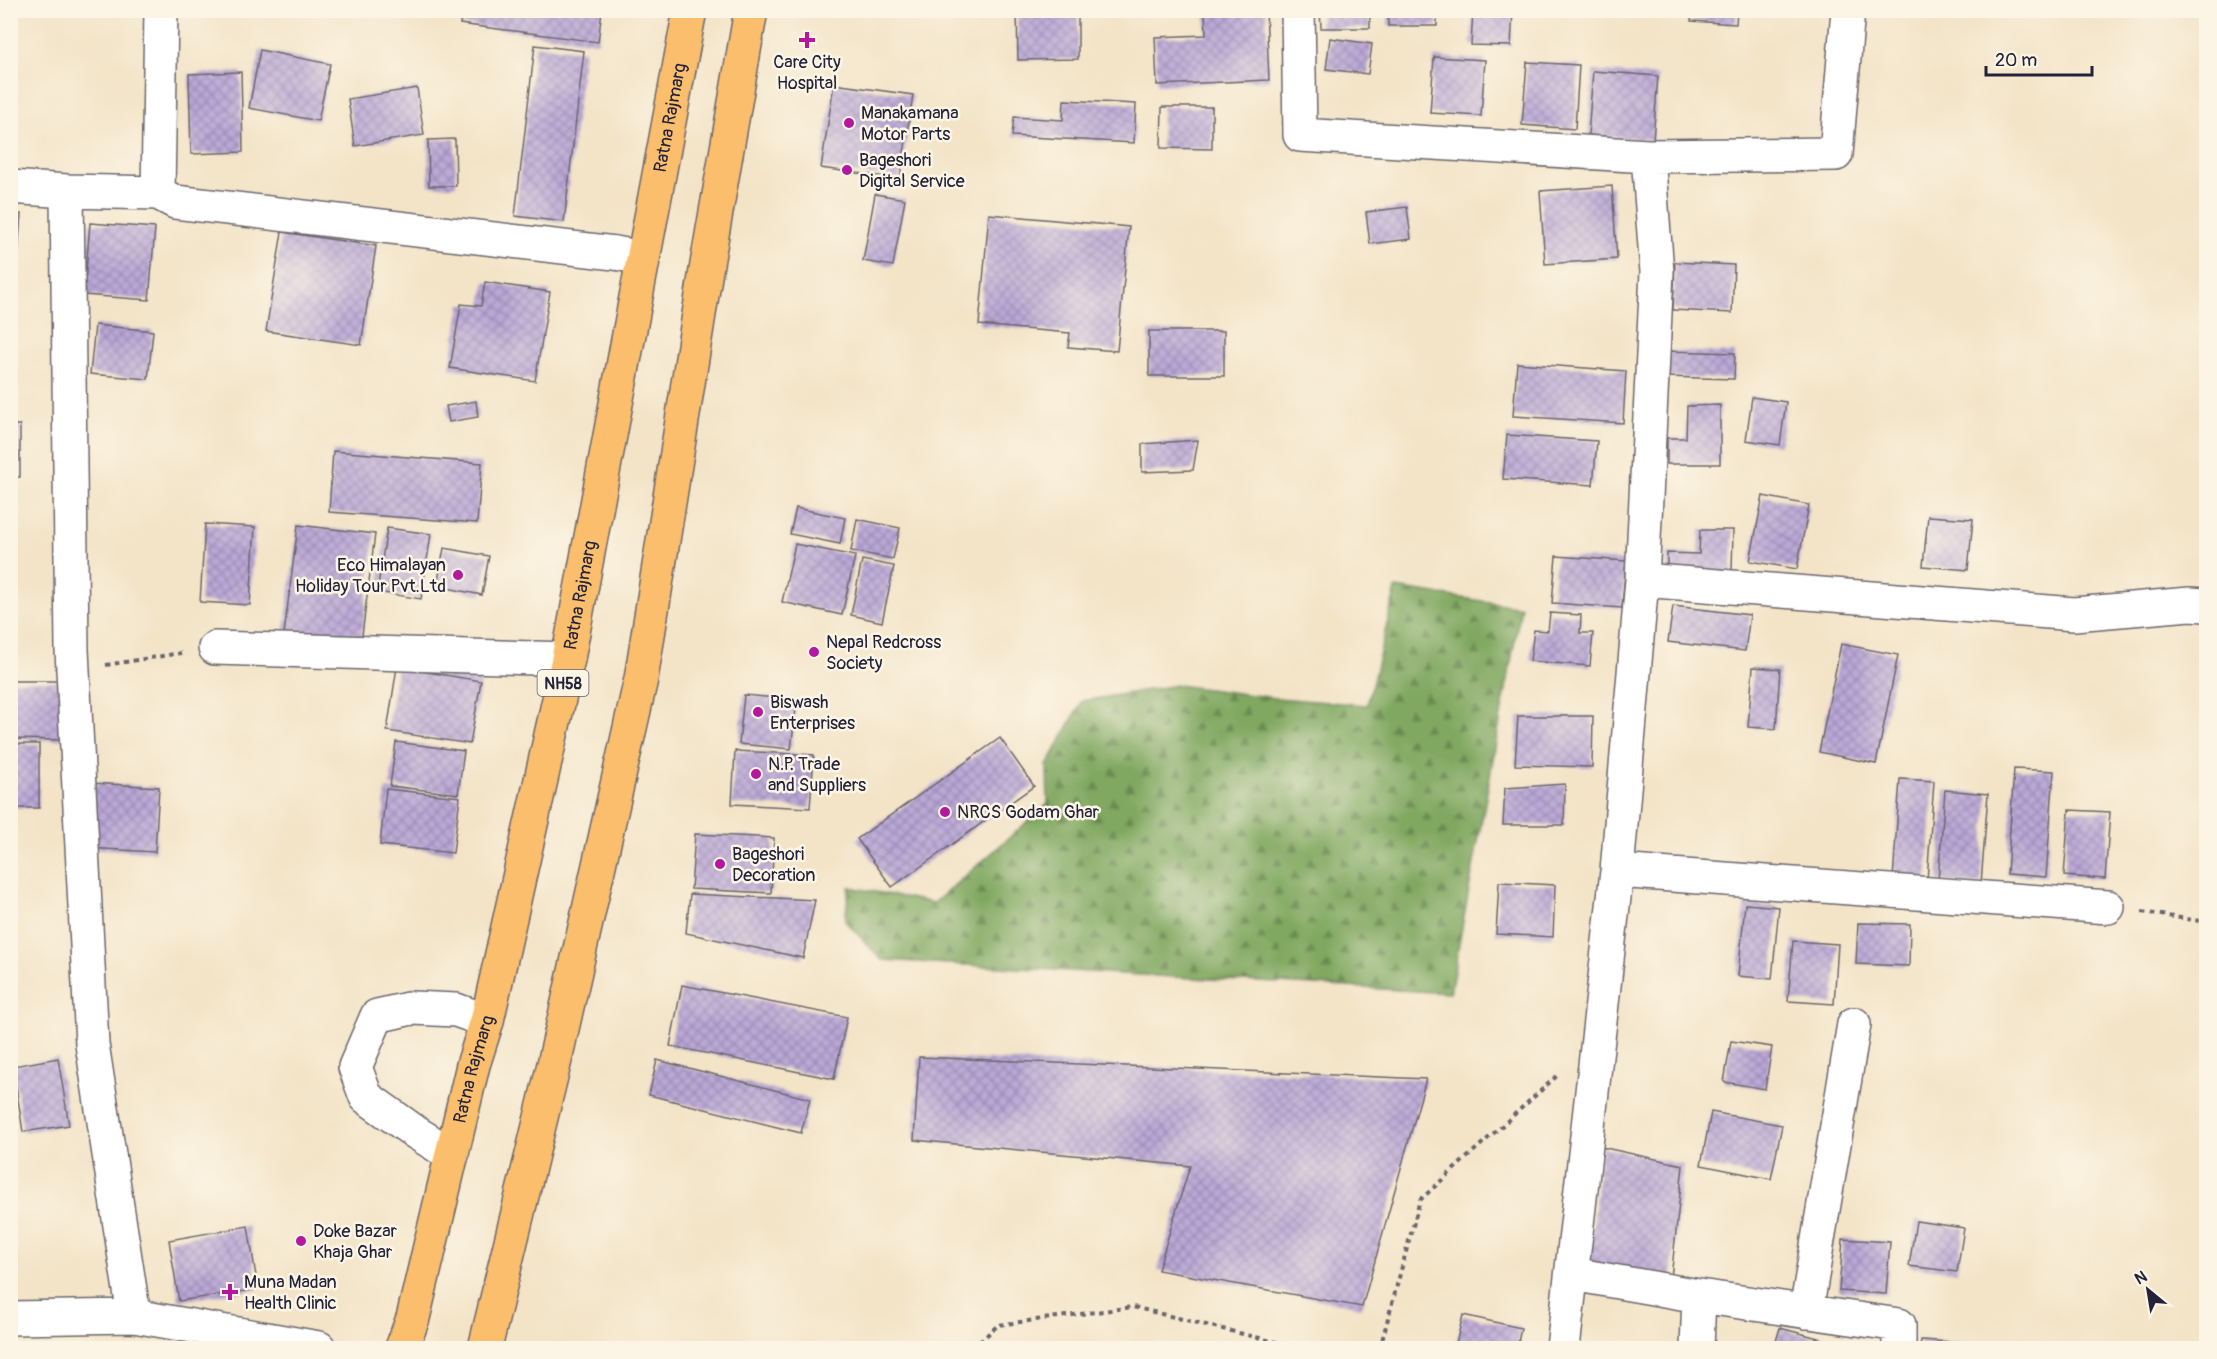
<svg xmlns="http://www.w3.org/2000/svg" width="2217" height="1359" viewBox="0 0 2217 1359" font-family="Pangolin,sans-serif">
<defs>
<pattern id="forest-firs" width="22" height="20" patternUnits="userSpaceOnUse" patternTransform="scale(1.5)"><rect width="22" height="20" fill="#80a860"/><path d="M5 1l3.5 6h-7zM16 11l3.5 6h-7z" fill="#688850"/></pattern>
<pattern id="building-cross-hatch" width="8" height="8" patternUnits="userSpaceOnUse" patternTransform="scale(1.5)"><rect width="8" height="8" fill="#bba8d7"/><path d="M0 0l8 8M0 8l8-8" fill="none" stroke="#9888b0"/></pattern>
</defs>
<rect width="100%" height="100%" fill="#fcf5e5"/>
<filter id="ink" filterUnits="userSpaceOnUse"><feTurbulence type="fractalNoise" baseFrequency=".0167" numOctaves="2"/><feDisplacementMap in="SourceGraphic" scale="12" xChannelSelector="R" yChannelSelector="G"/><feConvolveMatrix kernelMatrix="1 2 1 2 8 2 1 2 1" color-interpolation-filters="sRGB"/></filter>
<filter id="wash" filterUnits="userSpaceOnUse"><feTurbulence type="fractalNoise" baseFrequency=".008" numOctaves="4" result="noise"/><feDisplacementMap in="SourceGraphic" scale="24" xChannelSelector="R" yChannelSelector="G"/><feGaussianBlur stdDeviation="1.35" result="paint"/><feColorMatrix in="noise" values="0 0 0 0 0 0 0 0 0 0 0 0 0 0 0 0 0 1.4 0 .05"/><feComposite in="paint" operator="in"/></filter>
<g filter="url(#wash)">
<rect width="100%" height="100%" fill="#f3e4c8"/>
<path fill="url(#forest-firs)" stroke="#51654e" stroke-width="1.5" d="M 1396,588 L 1521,607 L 1450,993 L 882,960 L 845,921 L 849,887 L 934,903 L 1048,804 L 1047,766 L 1082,701 L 1177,685 L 1276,698 L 1367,705 Z"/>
<g id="blocks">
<path fill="url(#building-cross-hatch)" d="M 462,10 L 602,10 L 598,42 L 460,24 Z
M 1017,10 L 1078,10 L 1078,59 L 1018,60 Z
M 1205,10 L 1266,10 L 1269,80 L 1157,85 L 1155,37 L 1206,35 Z
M 1320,10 L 1370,10 L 1370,28 L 1321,28 Z
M 1388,10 L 1437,10 L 1437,26 L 1388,26 Z
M 1473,10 L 1513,10 L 1511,46 L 1471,45 Z
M 1692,10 L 1737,10 L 1736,24 L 1691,21 Z
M 1330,38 L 1372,44 L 1368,74 L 1326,69 Z
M 535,45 L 584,51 L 564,222 L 515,216 Z
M 260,50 L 330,64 L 318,121 L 249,108 Z
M 1434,57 L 1485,60 L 1481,116 L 1430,113 Z
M 1527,62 L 1579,65 L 1575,129 L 1522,125 Z
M 1593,71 L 1658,76 L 1653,140 L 1588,135 Z
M 241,72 L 243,152 L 191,154 L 189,74 Z
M 834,84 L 913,95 L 900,179 L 821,168 Z
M 417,88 L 424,135 L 355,146 L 348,99 Z
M 1064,100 L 1136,104 L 1134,143 L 1012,136 L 1014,117 L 1063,120 Z
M 1162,107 L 1212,107 L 1212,149 L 1161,148 Z
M 455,139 L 456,186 L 429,186 L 428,140 Z
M 1612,186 L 1617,259 L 1545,264 L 1540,191 Z
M 875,194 L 905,199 L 893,266 L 863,261 Z
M 1407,207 L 1411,239 L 1370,244 L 1366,212 Z
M 10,214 L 21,214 L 15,296 L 10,296 Z
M 989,214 L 1129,227 L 1117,351 L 1068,347 L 1070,333 L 979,325 Z
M 90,223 L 155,228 L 149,300 L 84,295 Z
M 282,232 L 376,246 L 361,345 L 266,331 Z
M 1675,262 L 1734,265 L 1732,313 L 1673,310 Z
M 485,282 L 550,292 L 535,381 L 450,368 L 461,304 L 481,306 Z
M 95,325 L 153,331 L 148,379 L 90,374 Z
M 1149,331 L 1224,331 L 1224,376 L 1149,376 Z
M 1667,351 L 1735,353 L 1734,379 L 1666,377 Z
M 1517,363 L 1626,371 L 1623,423 L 1513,416 Z
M 1752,397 L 1786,402 L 1780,445 L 1746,440 Z
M 476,401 L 478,417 L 449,422 L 446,406 Z
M 1720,405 L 1720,464 L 1667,464 L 1667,438 L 1686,438 L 1687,406 Z
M 10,425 L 20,425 L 20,477 L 10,477 Z
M 1507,435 L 1597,441 L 1593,485 L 1503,479 Z
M 1198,440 L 1193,470 L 1142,472 L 1142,444 Z
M 333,451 L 482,463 L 477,523 L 329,512 Z
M 1763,496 L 1809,505 L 1797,569 L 1750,561 Z
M 796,508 L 845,518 L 840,544 L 790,534 Z
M 1928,516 L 1973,519 L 1968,570 L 1923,566 Z
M 857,519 L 900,528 L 893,559 L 851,551 Z
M 205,524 L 255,527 L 250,605 L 200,602 Z
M 298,525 L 375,534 L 361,643 L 284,634 Z
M 387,528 L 431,534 L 421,599 L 377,592 Z
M 1700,530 L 1733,530 L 1732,573 L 1667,573 L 1667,553 L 1699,554 Z
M 795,544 L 855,556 L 842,615 L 782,602 Z
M 444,548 L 489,556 L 482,595 L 437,586 Z
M 1556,556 L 1626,561 L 1622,608 L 1552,603 Z
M 862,560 L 894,566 L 882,622 L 851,615 Z
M 1673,606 L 1750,615 L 1745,651 L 1668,642 Z
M 1550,613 L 1581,615 L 1580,633 L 1593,633 L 1590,666 L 1530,661 L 1534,630 L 1548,631 Z
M 1841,644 L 1898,655 L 1876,764 L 1819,752 Z
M 397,667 L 481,681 L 470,744 L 387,731 Z
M 1753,667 L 1780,669 L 1776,729 L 1748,727 Z
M 10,681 L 62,681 L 61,740 L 10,739 Z
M 744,695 L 797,700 L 791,749 L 739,744 Z
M 1518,716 L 1593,716 L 1592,767 L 1515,765 Z
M 1000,738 L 1034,786 L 892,887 L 857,839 Z
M 396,742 L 464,751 L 458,794 L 390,786 Z
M 10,744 L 39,744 L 39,808 L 10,808 Z
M 735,751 L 814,755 L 810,808 L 732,804 Z
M 2014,769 L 2054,771 L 2046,877 L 2007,874 Z
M 1900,779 L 1934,781 L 1927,881 L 1893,879 Z
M 91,783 L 159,787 L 155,852 L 87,848 Z
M 1565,784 L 1564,825 L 1503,825 L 1505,788 Z
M 386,789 L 460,797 L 453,853 L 380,845 Z
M 1945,790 L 1988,794 L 1981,884 L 1938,881 Z
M 2069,810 L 2110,812 L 2105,879 L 2064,876 Z
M 695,834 L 774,838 L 771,893 L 691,889 Z
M 1499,882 L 1555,885 L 1553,937 L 1496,934 Z
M 690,894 L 815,900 L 803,958 L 686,933 Z
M 1745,904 L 1779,907 L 1772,979 L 1738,976 Z
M 1858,923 L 1910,924 L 1909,966 L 1856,964 Z
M 1793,941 L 1838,944 L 1834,1004 L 1788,1001 Z
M 682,985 L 847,1017 L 834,1079 L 670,1046 Z
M 1731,1041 L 1772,1047 L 1765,1089 L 1724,1082 Z
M 919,1057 L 1426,1079 L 1362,1307 L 1158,1270 L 1190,1166 L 914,1140 Z
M 58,1058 L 69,1125 L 23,1132 L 13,1066 Z
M 657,1060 L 810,1099 L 801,1133 L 649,1095 Z
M 1711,1112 L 1782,1125 L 1771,1179 L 1701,1165 Z
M 1601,1147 L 1683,1165 L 1671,1278 L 1589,1267 Z
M 1916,1221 L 1964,1228 L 1957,1272 L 1909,1266 Z
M 248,1226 L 258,1289 L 179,1301 L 169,1240 Z
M 1843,1239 L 1890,1242 L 1886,1294 L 1839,1291 Z
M 1463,1315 L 1521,1328 L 1517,1348 L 1455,1348 Z
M 1780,1328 L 1826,1340 L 1823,1348 L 1774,1348 Z
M 1921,1340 L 1966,1343 L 1966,1348 L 1920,1348 Z"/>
</g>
</g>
<g filter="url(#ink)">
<use href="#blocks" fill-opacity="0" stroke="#6b666c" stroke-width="1.5"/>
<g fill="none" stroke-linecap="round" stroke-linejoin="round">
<defs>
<path id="minor" d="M 1298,10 L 1300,135 L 1648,156 L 1657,272 L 1642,580 L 1617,871 L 1563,1348
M 1648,156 L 1836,154 L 1848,10
M 10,187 L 67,191
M 158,193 L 161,10
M 1642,580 L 2074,614 L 2190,604 L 2206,605
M 215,648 L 568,659
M 1617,871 L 2108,907
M 452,1155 L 415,1132 L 366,1097 L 355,1067 L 377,1016 L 412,1008 L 456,1010 L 487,1021
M 1572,1274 L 1699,1296 L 1697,1348
M 1699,1296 L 1899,1325 L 1899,1348
M 1806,1312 L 1854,1024
M 134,1316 L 92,1044 L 72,650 L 67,191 L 158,193 L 175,202 L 615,253 L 643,258
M 10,1318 L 134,1316 L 319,1348"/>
<g id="highway">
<path id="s1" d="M 402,1348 L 413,1318 L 473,1065 L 487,1021 L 568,659 L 690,10"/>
<path d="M 485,1348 L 555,1060 L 641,679 L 707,264 L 751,10"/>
</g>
</defs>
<use href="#minor" stroke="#6b666c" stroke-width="36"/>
<use href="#highway" stroke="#6b666c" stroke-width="36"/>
<path stroke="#6b666c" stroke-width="4" stroke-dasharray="4.5 4.5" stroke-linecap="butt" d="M 106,665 L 181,653
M 2142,912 L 2206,922
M 973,1348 L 998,1325 L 1133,1307 L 1300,1348
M 1380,1348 L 1420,1200 L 1559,1074"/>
<use href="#minor" stroke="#fff" stroke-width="33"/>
<use href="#highway" stroke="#fabe6d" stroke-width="33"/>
</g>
</g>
<g fill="#b5179e" stroke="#fcf5e5" stroke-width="2">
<path d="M804 31h6v6h6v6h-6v6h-6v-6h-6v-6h6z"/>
<circle cx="849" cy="123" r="6"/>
<circle cx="847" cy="170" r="6"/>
<circle cx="458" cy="575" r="6"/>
<circle cx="814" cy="652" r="6"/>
<circle cx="758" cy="712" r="6"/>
<circle cx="756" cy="774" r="6"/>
<circle cx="945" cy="812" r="6"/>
<circle cx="720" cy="864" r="6"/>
<circle cx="301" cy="1241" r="6"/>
<path d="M227 1283h6v6h6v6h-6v6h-6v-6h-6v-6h6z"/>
</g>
<g text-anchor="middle" stroke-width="5" stroke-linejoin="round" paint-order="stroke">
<rect fill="#fcf5e5" stroke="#63616e" stroke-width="1.5" x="537.5" y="670" width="51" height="26" rx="4.5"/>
<g font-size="16" font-weight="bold" fill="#22223b">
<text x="563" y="689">NH58</text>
</g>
<g font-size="18" fill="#22223b" stroke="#fcf5e5" text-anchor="start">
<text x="807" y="68" text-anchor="middle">Care City<tspan x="807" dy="21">Hospital</tspan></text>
<text x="861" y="119">Manakamana<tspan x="861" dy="21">Motor Parts</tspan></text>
<text x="859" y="166">Bageshori<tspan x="859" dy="21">Digital Service</tspan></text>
<text x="446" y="571" text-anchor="end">Eco Himalayan<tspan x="446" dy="21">Holiday Tour Pvt.Ltd</tspan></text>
<text x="826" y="648">Nepal Redcross<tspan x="826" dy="21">Society</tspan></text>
<text x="770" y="708">Biswash<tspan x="770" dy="21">Enterprises</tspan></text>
<text x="768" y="770">N.P. Trade<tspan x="768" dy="21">and Suppliers</tspan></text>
<text x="957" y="818">NRCS Godam Ghar</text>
<text x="732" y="860">Bageshori<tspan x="732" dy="21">Decoration</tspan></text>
<text x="313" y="1237">Doke Bazar<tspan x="313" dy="21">Khaja Ghar</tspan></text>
<text x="244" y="1288">Muna Madan<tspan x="244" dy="21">Health Clinic</tspan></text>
</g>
<g font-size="18" fill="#22223b" stroke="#fcf5e5">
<text dy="6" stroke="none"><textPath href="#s1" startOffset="1260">Ratna Rajmarg</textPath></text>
<text dy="6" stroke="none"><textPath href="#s1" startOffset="774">Ratna Rajmarg</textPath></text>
<text dy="6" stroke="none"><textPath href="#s1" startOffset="288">Ratna Rajmarg</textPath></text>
</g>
</g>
<rect width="2217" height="1359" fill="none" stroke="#fcf5e5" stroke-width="36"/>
<g transform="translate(2148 1290) rotate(330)" stroke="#fcf5e5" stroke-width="4.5" paint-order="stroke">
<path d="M0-4.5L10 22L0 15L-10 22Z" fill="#22223b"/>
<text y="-9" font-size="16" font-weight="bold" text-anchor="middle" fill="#22223b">N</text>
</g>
<path d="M1986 66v9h106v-9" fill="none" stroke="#22223b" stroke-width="3"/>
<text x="1995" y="66" font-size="18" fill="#22223b" stroke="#fcf5e5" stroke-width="4.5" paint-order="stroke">20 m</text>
</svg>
